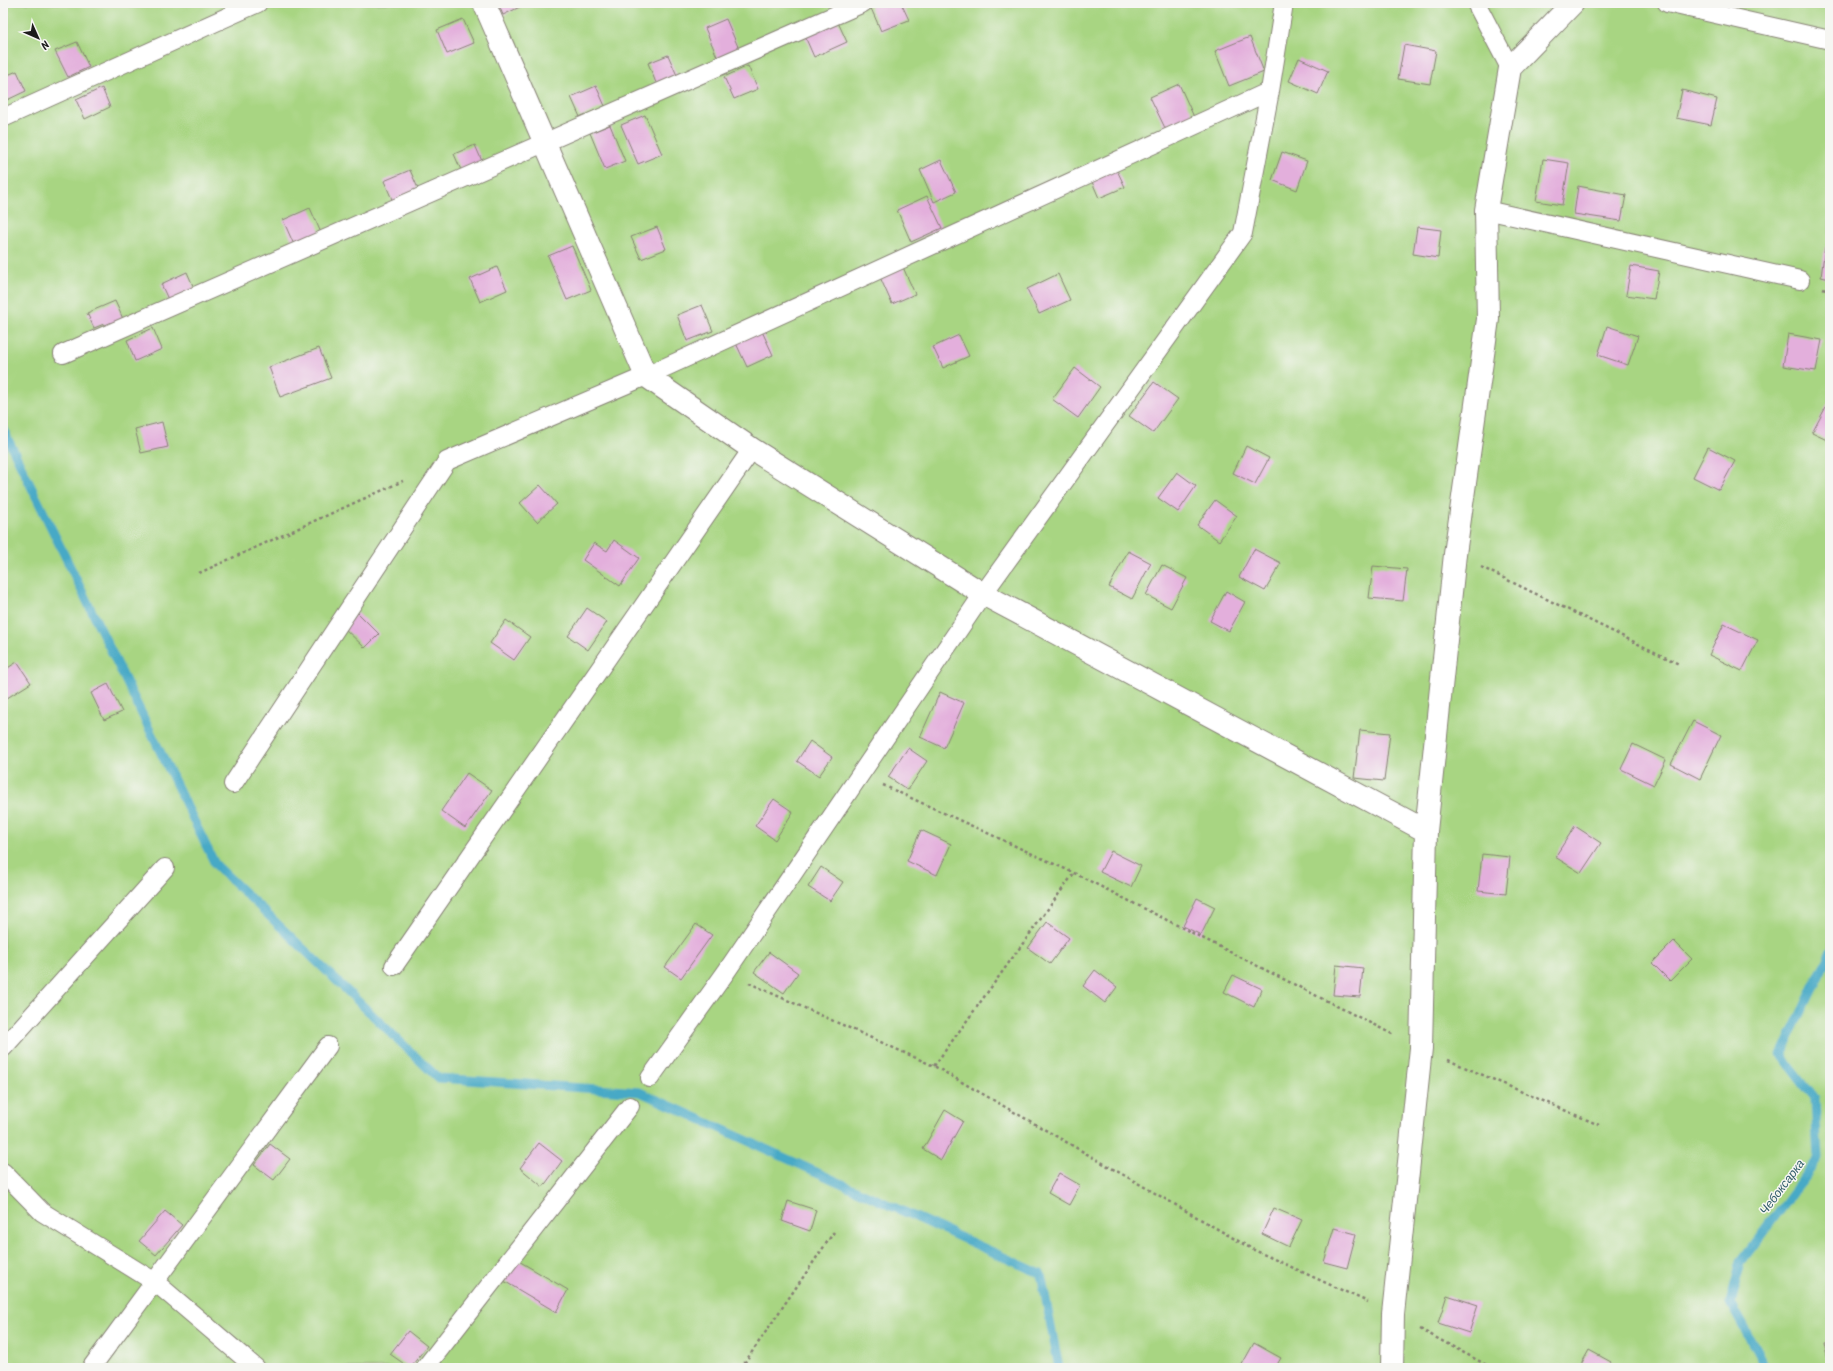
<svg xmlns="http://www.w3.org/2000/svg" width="1833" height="1371" viewBox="0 0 1833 1371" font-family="Kalam,sans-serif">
<rect width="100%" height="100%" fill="#f6f6f2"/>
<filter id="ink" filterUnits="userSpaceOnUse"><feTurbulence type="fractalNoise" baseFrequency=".025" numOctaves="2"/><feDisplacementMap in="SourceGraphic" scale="8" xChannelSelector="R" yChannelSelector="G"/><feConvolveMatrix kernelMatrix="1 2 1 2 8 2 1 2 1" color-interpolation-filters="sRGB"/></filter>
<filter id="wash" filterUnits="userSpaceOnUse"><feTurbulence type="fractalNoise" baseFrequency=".012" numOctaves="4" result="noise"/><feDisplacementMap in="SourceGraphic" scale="16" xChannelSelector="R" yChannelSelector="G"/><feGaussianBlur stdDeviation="0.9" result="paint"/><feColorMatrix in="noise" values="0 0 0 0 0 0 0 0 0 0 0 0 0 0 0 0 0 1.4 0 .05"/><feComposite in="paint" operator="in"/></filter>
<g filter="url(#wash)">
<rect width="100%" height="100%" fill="#f1e5cc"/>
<path fill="#a8d582" stroke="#62784f" d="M 3,3 L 1830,3 L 1830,1368 L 3,1368 Z"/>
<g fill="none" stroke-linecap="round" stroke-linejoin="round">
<path stroke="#46a9c6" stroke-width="9" d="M 3,429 L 215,864 L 438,1078 L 640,1092 L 1041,1274 L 1059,1368
M 1766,1368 L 1730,1303 L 1741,1262 L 1818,1159 L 1815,1099 L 1781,1055 L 1830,953"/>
</g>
<g id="blocks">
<path fill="#e3afdc" d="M 498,3 L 523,3 L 524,5 L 503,15 Z
M 878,3 L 901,3 L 909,20 L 881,31 L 870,6 Z
M 836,18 L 847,42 L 814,57 L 803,32 Z
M 463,19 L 474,43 L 447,54 L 437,30 Z
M 726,19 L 739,49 L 718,59 L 705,28 Z
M 1250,37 L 1264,72 L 1229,86 L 1215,51 Z
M 77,42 L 89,67 L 68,77 L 55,51 Z
M 1404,45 L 1436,51 L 1430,84 L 1398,79 Z
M 668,55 L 679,80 L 658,88 L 648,63 Z
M 1299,58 L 1328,71 L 1318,94 L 1289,81 Z
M 748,66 L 758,89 L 734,99 L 724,77 Z
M 17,71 L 26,91 L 3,102 L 3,77 Z
M 1179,84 L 1194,117 L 1166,130 L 1150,97 Z
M 596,86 L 605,106 L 580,117 L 571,97 Z
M 102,88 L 110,107 L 85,119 L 76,100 Z
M 1682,90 L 1717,99 L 1711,125 L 1676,118 Z
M 645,115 L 662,154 L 638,164 L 621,125 Z
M 610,125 L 625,161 L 605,169 L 590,133 Z
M 475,145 L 485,168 L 464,177 L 454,154 Z
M 1282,152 L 1307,161 L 1297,190 L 1272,180 Z
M 1543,159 L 1569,163 L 1562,205 L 1536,201 Z
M 941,160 L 956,192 L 934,202 L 920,170 Z
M 1114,164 L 1125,187 L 1099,198 L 1089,175 Z
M 410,170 L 420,193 L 394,204 L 384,181 Z
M 1578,186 L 1626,195 L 1621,221 L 1574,214 Z
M 927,196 L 942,228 L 911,242 L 897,210 Z
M 310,208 L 322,235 L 295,247 L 283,220 Z
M 657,227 L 666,249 L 641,259 L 631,237 Z
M 1417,227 L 1441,230 L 1438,258 L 1413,254 Z
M 572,246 L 591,290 L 567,300 L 548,256 Z
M 1825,247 L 1830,248 L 1830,279 L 1821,277 Z
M 902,265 L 915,294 L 892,304 L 879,275 Z
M 1631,266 L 1659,271 L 1654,299 L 1626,295 Z
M 497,267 L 507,290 L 480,302 L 470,279 Z
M 187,272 L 197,295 L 171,306 L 161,284 Z
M 1058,274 L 1070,300 L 1039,314 L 1027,289 Z
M 115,301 L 124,321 L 106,330 L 104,324 L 94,328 L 87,313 Z
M 702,305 L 713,331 L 687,341 L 677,315 Z
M 1607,326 L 1638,336 L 1628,365 L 1598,355 Z
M 760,327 L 773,355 L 747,367 L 734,339 Z
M 153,328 L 162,349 L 135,361 L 127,340 Z
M 1788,334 L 1822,340 L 1816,371 L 1783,366 Z
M 959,335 L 969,356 L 943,368 L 933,347 Z
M 319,348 L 331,378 L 280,397 L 269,367 Z
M 1075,368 L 1100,387 L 1078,418 L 1052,399 Z
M 1154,382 L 1178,399 L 1153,433 L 1129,416 Z
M 1828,403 L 1830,404 L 1830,439 L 1829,441 L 1812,433 Z
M 162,422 L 168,447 L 141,453 L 135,429 Z
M 1246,446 L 1269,458 L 1255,484 L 1233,473 Z
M 1708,447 L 1735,461 L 1719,490 L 1693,477 Z
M 1177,472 L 1196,486 L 1178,512 L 1158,498 Z
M 540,485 L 557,504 L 537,522 L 520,503 Z
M 1215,500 L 1237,516 L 1219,541 L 1197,525 Z
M 614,540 L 639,558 L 620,586 L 583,560 L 594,543 L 607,551 Z
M 1254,549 L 1281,563 L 1265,591 L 1239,577 Z
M 1128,551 L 1151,563 L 1132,599 L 1109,587 Z
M 1162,565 L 1187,578 L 1171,608 L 1146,595 Z
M 1373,566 L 1407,569 L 1403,601 L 1369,598 Z
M 1226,591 L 1245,602 L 1229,631 L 1210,621 Z
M 587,608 L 607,622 L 588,650 L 568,636 Z
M 357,612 L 379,634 L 365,648 L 343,627 Z
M 506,620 L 530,637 L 514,660 L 490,643 Z
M 1724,624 L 1758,640 L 1742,671 L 1709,655 Z
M 17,662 L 31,683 L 4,700 L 3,671 Z
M 108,684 L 122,712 L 104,720 L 91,693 Z
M 940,692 L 964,703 L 944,748 L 920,737 Z
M 1693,721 L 1721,735 L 1700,779 L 1671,764 Z
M 1360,730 L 1390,733 L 1384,781 L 1354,778 Z
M 810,741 L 832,757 L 819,776 L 797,761 Z
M 1633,744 L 1666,760 L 1654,785 L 1621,769 Z
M 908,748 L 927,761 L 908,790 L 888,777 Z
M 467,773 L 492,790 L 465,828 L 441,811 Z
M 774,799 L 793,812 L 775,840 L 755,826 Z
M 1575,826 L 1601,843 L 1581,873 L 1555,857 Z
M 921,830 L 951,844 L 937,875 L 907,861 Z
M 1111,851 L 1141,866 L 1131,887 L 1100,872 Z
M 1482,854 L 1510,857 L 1506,894 L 1478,891 Z
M 821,867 L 843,882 L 830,901 L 808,887 Z
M 1197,898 L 1215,907 L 1201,935 L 1183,926 Z
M 1047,922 L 1069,938 L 1050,964 L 1028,948 Z
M 696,924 L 712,935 L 681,978 L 665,967 Z
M 1674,941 L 1692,959 L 1670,981 L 1652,963 Z
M 769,952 L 798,973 L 784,993 L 754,972 Z
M 1336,965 L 1363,968 L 1360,997 L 1333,995 Z
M 1095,970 L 1117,987 L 1105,1003 L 1083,986 Z
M 1233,975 L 1262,989 L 1254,1007 L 1224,992 Z
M 945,1110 L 963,1121 L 941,1160 L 923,1149 Z
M 539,1143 L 562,1161 L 543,1187 L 520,1168 Z
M 270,1144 L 290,1159 L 274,1180 L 254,1165 Z
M 1059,1173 L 1080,1185 L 1069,1205 L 1048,1193 Z
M 788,1201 L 816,1210 L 810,1231 L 782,1221 Z
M 1274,1208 L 1302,1220 L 1289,1247 L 1262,1234 Z
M 165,1211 L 182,1225 L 156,1255 L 139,1241 Z
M 1334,1228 L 1356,1234 L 1347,1268 L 1324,1262 Z
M 517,1260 L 568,1290 L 556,1312 L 504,1281 Z
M 1447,1295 L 1478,1305 L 1469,1333 L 1438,1323 Z
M 408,1331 L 427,1346 L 410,1368 L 390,1354 Z
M 1254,1343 L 1281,1358 L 1275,1368 L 1240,1368 Z
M 1830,1343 L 1830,1362 L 1829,1362 L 1825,1344 Z
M 1589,1350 L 1611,1362 L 1608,1368 L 1579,1368 Z"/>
</g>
</g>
<g filter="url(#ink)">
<use href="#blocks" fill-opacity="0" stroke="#868074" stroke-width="1"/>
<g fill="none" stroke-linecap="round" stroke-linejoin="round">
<defs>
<path id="service" d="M 1476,3 L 1510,68
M 1667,3 L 1830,40
M 3,118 L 258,3
M 1486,210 L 1800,280
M 63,354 L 863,3
M 233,784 L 447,461 L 646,376 L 1270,91
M 394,966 L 752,449
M 3,1048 L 165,868
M 650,1078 L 726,972 L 983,594 L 1243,233 L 1270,91 L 1284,3
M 3,1172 L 42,1212 L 155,1282 L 256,1368
M 91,1368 L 328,1046
M 425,1368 L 630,1106"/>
<path id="minor" d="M 484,3 L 646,376 L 752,449 L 983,594 L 1426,831
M 1392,1368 L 1393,1314 L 1421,1048 L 1426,831 L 1455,554 L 1488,319 L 1486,210 L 1510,68 L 1573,3"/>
</defs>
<use href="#service" stroke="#868074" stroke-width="20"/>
<use href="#minor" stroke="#868074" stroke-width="24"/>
<path stroke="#868074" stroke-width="2.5" stroke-dasharray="3 3" stroke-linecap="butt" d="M 1823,288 L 1830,291
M 1481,567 L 1679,664
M 199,573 L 403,481
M 883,785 L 1074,873 L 1394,1035
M 749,983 L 934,1066 L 1254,1250 L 1368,1302
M 1448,1060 L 1599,1125
M 934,1066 L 1074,873
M 1420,1329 L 1492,1368
M 741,1368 L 834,1232"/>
<use href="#service" stroke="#fff" stroke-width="18"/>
<use href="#minor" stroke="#fff" stroke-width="22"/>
</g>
</g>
<g text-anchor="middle" stroke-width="3" stroke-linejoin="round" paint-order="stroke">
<g font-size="12" font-style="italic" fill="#2f5b68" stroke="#f6f6f2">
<text transform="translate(1782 1187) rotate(-53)" y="4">Чебоксарка</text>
</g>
</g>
<rect width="1833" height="1371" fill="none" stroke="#f6f6f2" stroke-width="16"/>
<g transform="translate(38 38) rotate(135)" stroke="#f6f6f2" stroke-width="3" paint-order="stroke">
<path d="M0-3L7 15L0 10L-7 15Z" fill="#1c1c1c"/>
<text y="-6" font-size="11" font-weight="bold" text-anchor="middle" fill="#1c1c1c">N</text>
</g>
</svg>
